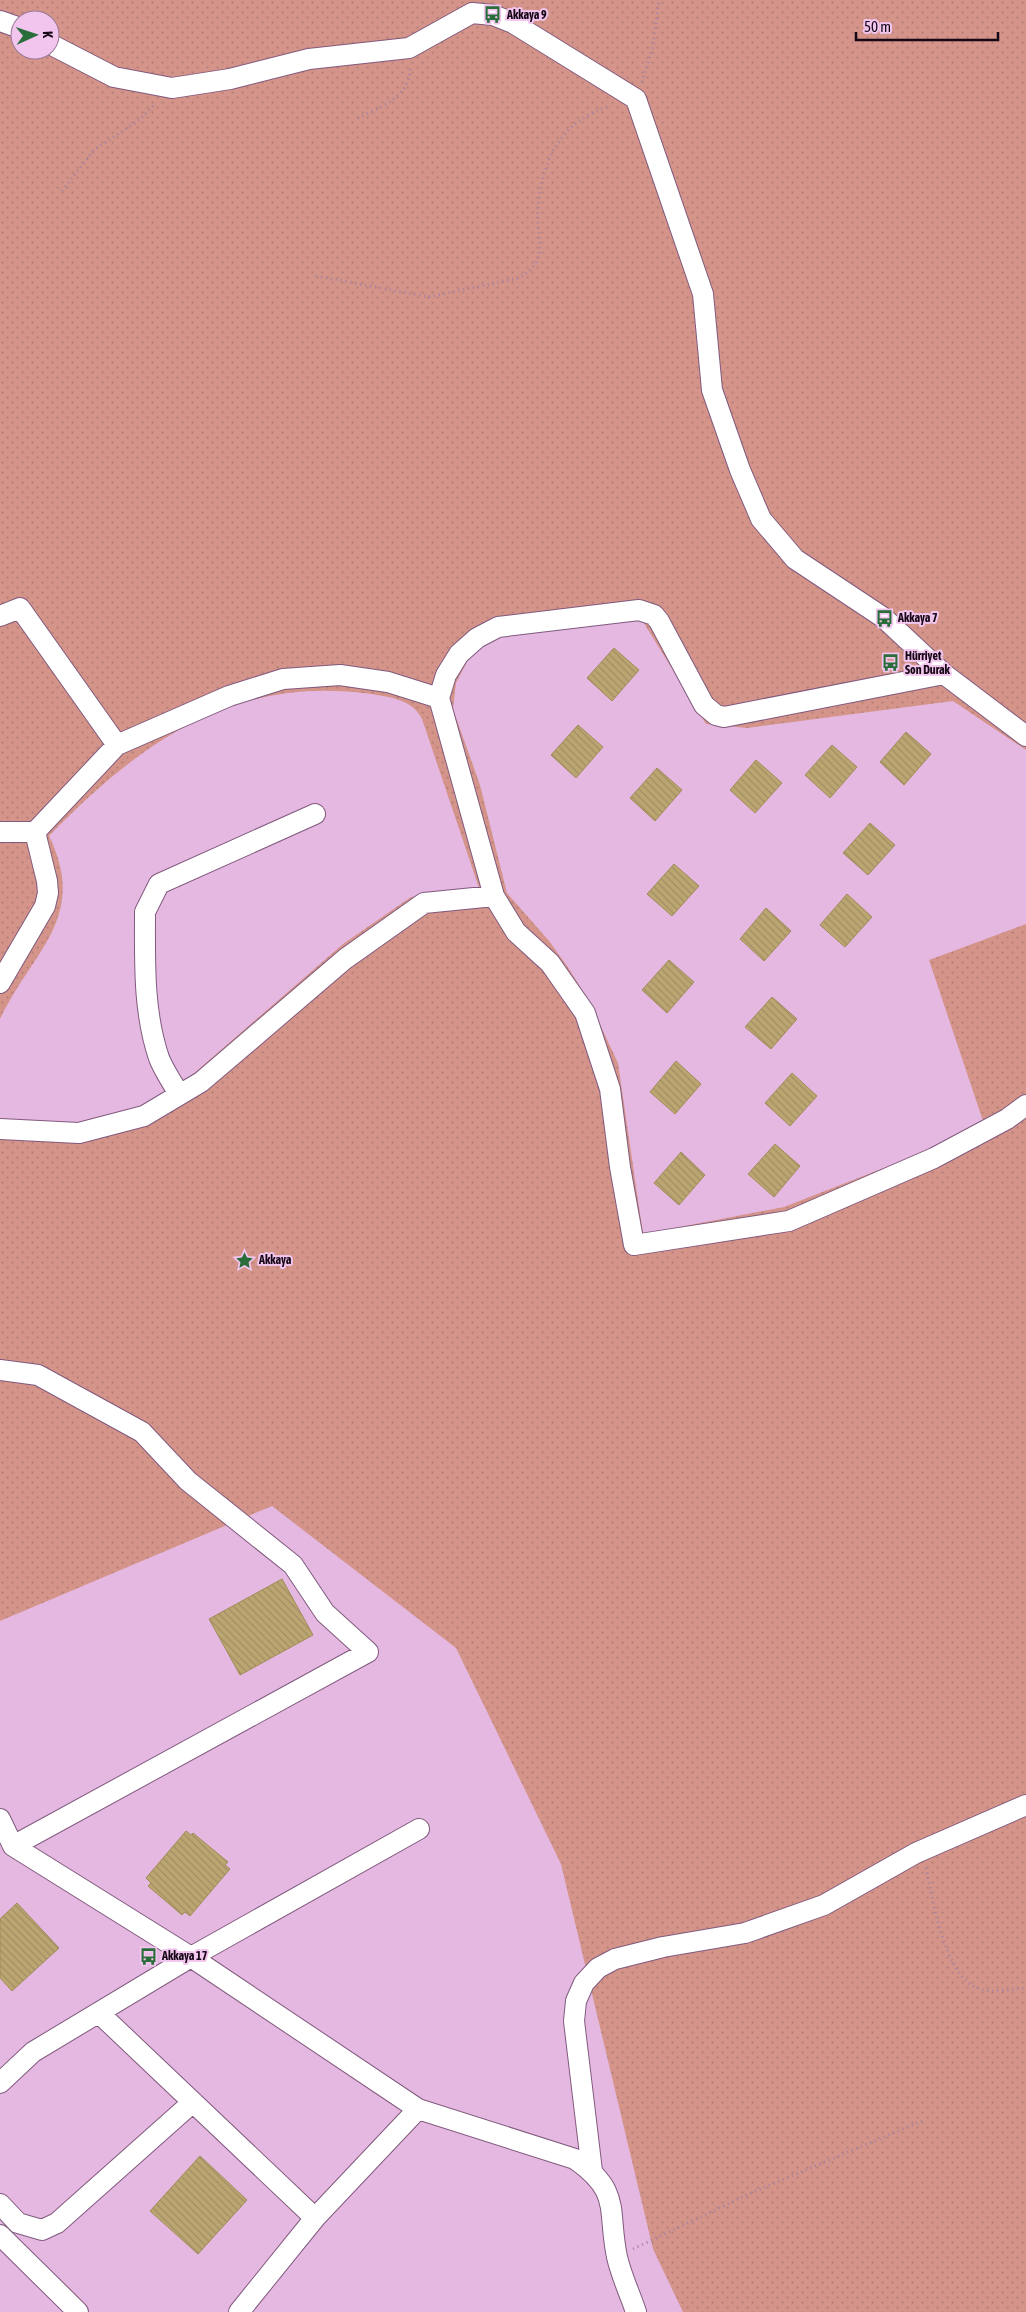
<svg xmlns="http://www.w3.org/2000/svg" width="1026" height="2312" viewBox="0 0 1026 2312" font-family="'Asap Condensed',sans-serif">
<defs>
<pattern id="grass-dots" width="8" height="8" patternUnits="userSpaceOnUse" patternTransform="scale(1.25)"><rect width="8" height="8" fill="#d4948a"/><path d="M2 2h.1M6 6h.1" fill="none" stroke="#b57e76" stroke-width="1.8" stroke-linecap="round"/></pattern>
<pattern id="building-back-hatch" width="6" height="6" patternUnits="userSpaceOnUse" patternTransform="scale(1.25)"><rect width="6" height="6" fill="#bba672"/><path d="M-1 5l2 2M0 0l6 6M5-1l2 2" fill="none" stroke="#a08d62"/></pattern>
</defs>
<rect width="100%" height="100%" fill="#e4b8e1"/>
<path fill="url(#grass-dots)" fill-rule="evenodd" d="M 0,0 L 1026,0 L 1026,750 L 953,701 L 747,728 L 706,724 L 642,620 L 507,630 L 487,642 L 468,660 L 456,683 L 453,709 L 480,785 L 507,893 L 550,942 L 569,969 L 588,999 L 618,1063 L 643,1234 L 784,1207 L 899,1162 L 984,1124 L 929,960 L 1026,924 L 1026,2312 L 683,2312 L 653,2249 L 561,1864 L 456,1648 L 272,1506 L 0,1621 L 0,1119 L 49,1123 L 80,1122 L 130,1113 L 184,1082 L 343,944 L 411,897 L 479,888 L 422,719 C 412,698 385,696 363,693 C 231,677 137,745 49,836 C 89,918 32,951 0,1019 ZM 20,20 L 50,20 L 50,50 L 20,50 Z"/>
<path fill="url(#building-back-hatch)" stroke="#a08c58" d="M 614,648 L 639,670 L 612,701 L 587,678 Z
M 578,725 L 603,747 L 576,778 L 551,755 Z
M 906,732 L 931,754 L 904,785 L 880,762 Z
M 832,745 L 857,767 L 830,798 L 805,775 Z
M 756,760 L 782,783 L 755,813 L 730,790 Z
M 657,768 L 682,790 L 655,821 L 630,798 Z
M 870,823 L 895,845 L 868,875 L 843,853 Z
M 674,864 L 699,886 L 672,916 L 647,894 Z
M 847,894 L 872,917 L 845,947 L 820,925 Z
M 766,908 L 791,931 L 764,961 L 740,939 Z
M 669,960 L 694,982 L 667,1013 L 642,990 Z
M 772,997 L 797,1019 L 771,1049 L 745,1027 Z
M 676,1061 L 701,1084 L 675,1114 L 650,1092 Z
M 792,1073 L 817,1096 L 790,1126 L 765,1103 Z
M 775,1144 L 800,1166 L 774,1197 L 748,1174 Z
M 681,1152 L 705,1175 L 679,1205 L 654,1183 Z
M 282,1579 L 313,1635 L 240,1675 L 209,1619 Z
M 186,1831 L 191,1835 L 193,1833 L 228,1862 L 225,1865 L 230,1869 L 190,1916 L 185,1912 L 182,1915 L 148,1886 L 151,1883 L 146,1878 Z
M 17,1903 L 59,1948 L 12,1991 L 0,1978 L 0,1919 Z
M 200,2156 L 247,2200 L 198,2254 L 150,2211 Z"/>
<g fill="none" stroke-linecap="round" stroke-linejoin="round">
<defs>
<path id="minor" d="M 0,21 L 20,28
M 50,44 L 114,77 L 172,88 L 230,79 L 309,59 L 409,48 L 472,13 L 493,15 L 513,23 L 636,99 L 703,294 L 712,390 L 740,470 L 761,519 L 795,559 L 884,618 L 944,674 L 1026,736
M 0,616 L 20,608 L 117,745
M 944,674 L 724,717 L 716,715 L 704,705 L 659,621 L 654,615 L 639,610 L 498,627 L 477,638 L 459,654 L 446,675 L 439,698 L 494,896 L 516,932 L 550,963 L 585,1013 L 610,1089 L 620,1167 L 634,1245 L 789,1221 L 934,1158 L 1007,1119 L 1026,1105
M 0,832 L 35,832 L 117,745 L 229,696 L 283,679 L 340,675 L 388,682 L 439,698
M 0,983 L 45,906 L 48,893 L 47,881 L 35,832
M 179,1095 C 173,1083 164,1071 159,1058 C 143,1011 145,961 145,912 L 159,884 L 315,814
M 0,1129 L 79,1133 L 144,1116 L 201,1082 L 345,959 L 424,903 L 494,896
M 0,1370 L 38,1375 L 142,1432 L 188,1481 L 293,1565 L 325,1613 L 368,1652 L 13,1846
M 0,1819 L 13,1846 L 191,1957 L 418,2109 L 575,2159 C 622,2192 607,2209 617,2257 C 621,2275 630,2294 636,2312
M 99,2013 L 315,2218
M 0,2083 L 33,2052 L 191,1957 L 419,1829
M 592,2171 L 574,2021 L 576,2001 L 584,1983 L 598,1968 L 615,1959 L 663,1947 L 745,1933 L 824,1905 L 916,1853 L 1026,1805
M 0,2204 L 18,2223 L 42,2230 L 57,2223 L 193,2102
M 0,2235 L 78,2312
M 239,2312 L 315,2218 L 418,2109"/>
</defs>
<use href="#minor" stroke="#815a7e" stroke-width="22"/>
<path stroke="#a481a2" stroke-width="3" stroke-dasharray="1 4" stroke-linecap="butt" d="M 642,82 L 653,46 L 659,0
M 358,118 C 381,107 412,96 410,66
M 62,191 L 94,150 L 139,120 L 155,104
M 316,276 L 429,297 L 519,278 C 552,260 535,236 538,207 C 543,158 561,120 611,106
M 926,1868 C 933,1900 944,1975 977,1988 C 992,1994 1010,1989 1026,1988
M 633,2249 L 751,2193 L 922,2121"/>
<use href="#minor" stroke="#fff" stroke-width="20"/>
</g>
<defs>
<symbol id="bus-bare" viewBox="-9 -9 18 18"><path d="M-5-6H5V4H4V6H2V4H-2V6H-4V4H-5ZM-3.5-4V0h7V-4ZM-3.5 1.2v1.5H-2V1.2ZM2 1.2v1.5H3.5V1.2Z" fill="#296e3a" stroke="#f2c5ee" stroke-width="2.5" paint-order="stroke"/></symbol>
<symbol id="sight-bare" viewBox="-9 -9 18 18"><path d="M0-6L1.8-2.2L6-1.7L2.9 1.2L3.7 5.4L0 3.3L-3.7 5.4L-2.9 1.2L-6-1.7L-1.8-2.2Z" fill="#296e3a" stroke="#f2c5ee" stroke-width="2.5" paint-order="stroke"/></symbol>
</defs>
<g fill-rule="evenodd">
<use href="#bus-bare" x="480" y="2" width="25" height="25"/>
<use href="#bus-bare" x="872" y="606" width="25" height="25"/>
<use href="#bus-bare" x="878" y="650" width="25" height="25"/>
<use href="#sight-bare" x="232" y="1248" width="25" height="25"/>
<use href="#bus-bare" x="136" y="1944" width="25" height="25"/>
</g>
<g text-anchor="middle" stroke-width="4" stroke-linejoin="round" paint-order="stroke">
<g font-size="12" font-weight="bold" fill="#150715" stroke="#f2c5ee" text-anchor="start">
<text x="507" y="19">Akkaya 9</text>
<text x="898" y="622">Akkaya 7</text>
<text x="905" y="660">Hürriyet<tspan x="905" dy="14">Son Durak</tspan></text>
<text x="259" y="1264">Akkaya</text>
<text x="162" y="1960">Akkaya 17</text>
</g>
</g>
<g transform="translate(35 35) rotate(87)"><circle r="24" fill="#f2c5ee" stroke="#9a7997"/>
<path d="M0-4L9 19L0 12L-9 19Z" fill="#296e3a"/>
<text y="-8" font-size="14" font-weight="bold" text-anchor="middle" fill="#150715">K</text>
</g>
<path d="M856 32v8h142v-8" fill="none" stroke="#150715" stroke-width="2.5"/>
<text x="864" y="32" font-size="15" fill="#150715" stroke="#f2c5ee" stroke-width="4" paint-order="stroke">50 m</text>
</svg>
